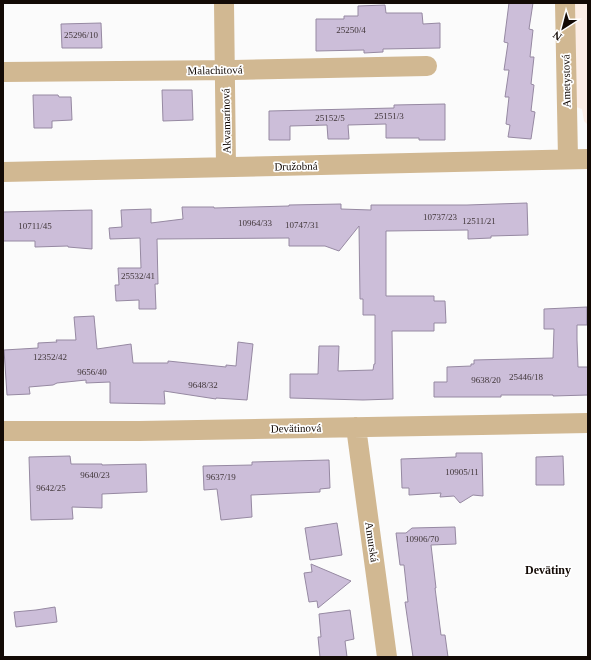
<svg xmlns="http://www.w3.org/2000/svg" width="591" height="660" viewBox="0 0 591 660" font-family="'Times New Roman',serif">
<rect width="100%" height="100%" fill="#fbfbfb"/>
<path fill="#fceee6" d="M 575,3 L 588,3 L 588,125 L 584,121 L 582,109 L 576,107 Z"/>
<path fill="#ccbed9" stroke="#9689a2" d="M 509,3 L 533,3 L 529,29 L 533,30 L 530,57 L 534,57 L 531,84 L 534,85 L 531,111 L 535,112 L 531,139 L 508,137 L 510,125 L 506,124 L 509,97 L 505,97 L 509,70 L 504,70 L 508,43 L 504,42 Z
M 385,5 L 386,13 L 422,13 L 423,24 L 440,23 L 440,48 L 383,49 L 383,52 L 364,53 L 364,50 L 316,51 L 316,19 L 344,19 L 344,16 L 358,16 L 358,6 Z
M 101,23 L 102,48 L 62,48 L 61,24 Z
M 162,90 L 192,90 L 193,120 L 163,121 Z
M 33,95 L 58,95 L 59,97 L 71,97 L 72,120 L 52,121 L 52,128 L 34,128 Z
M 445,104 L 445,140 L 419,140 L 419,138 L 386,138 L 386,124 L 348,125 L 349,139 L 328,139 L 327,125 L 290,126 L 290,140 L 269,140 L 269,111 L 394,108 L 394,105 Z
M 527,203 L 528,235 L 491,236 L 491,238 L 468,239 L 468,230 L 386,231 L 386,296 L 434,296 L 434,301 L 445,301 L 446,323 L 434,323 L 434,331 L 392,331 L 393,399 L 363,400 L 290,398 L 290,374 L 318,374 L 319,346 L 339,346 L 338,371 L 373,370 L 374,364 L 375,364 L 375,315 L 363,315 L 363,299 L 360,299 L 359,226 L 339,251 L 325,246 L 289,246 L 289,238 L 157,239 L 158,284 L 155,284 L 156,309 L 139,309 L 139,300 L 116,301 L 115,285 L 119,285 L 118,268 L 141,268 L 140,238 L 110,239 L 109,228 L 122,227 L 121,210 L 151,209 L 151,223 L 183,219 L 182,207 L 214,207 L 214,208 L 289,206 L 289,205 L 341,204 L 341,209 L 371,210 L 371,205 L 467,205 Z
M 92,210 L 92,249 L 68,247 L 68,246 L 35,247 L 35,241 L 3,241 L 3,212 Z
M 587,307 L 587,325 L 577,325 L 577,340 L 578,367 L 588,367 L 588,395 L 553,396 L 553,395 L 501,395 L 501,397 L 434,397 L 434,382 L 447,382 L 447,367 L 471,366 L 471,364 L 474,364 L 474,360 L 553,358 L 554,329 L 544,329 L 544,309 Z
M 94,316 L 97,349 L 131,344 L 133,363 L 168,363 L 168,361 L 226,367 L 226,365 L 236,366 L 238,342 L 253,344 L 247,400 L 216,398 L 216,399 L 164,391 L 165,404 L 110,403 L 110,382 L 86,383 L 86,380 L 57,383 L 53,385 L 29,387 L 30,394 L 7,395 L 4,350 L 38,348 L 38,343 L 57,342 L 56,340 L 76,340 L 74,317 Z
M 456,453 L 482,453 L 483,496 L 473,495 L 460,503 L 454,496 L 440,497 L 441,493 L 409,495 L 409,488 L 402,488 L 401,459 L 456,457 Z
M 70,456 L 71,464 L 102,464 L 102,465 L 146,464 L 147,492 L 102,494 L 102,508 L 72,507 L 73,519 L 31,520 L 29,457 Z
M 563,456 L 564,485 L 536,485 L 536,457 Z
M 329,460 L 330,488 L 320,489 L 320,492 L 251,495 L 252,517 L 221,520 L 217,489 L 204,490 L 203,466 L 252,465 L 252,462 Z
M 337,523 L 342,555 L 310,560 L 305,528 Z
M 455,527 L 456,544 L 431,545 L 436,588 L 435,588 L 441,635 L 445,635 L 448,657 L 413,657 L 405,602 L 408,602 L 404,565 L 400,565 L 396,533 L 406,533 L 412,528 Z
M 311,564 L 351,581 L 318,608 L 317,601 L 309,602 L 304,573 L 312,572 Z
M 55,607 L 57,622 L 16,627 L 14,612 L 36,610 Z
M 350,610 L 354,639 L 345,641 L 347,657 L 320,657 L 318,637 L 321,637 L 319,614 Z"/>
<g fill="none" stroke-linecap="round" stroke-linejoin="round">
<path stroke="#d1b892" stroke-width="20" d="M 224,3 L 226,167
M 565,3 L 568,159
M 3,72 L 234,70 L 427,66
M 3,172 L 588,159
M 356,427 L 387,657
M 3,431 L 139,431 L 588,423"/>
</g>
<g text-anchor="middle" stroke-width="3.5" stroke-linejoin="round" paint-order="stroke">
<g font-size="9" fill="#41373a">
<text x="351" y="33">25250/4</text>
<text x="81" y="38">25296/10</text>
<text x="389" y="119">25151/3</text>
<text x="330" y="121">25152/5</text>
<text x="440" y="220">10737/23</text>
<text x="479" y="224">12511/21</text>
<text x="255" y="226">10964/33</text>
<text x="302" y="228">10747/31</text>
<text x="35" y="229">10711/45</text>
<text x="138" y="279">25532/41</text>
<text x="50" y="360">12352/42</text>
<text x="92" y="375">9656/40</text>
<text x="526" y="380">25446/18</text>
<text x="486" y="383">9638/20</text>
<text x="203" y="388">9648/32</text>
<text x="462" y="475">10905/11</text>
<text x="95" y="478">9640/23</text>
<text x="221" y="480">9637/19</text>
<text x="51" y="491">9642/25</text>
<text x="422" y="542">10906/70</text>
</g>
<g font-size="11" fill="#130a05" stroke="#fff">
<text transform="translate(215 70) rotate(-1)" y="4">Malachitová</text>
<text transform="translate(566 81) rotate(-91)" y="4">Ametystová</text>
<text transform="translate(226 121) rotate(-91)" y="4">Akvamarínová</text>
<text transform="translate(296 166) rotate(-1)" y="4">Družobná</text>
<text transform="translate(296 428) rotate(-1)" y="4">Devätinová</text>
<text transform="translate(372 542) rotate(82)" y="4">Amurská</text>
</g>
<g font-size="12" font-weight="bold" fill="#130a05" stroke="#fff">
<text x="548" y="574">Devätiny</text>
</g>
</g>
<rect width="591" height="660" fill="none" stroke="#130a05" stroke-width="8"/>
<g transform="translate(563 28) rotate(216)" stroke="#ffffff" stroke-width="3" paint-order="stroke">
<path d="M0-3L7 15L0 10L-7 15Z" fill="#130a05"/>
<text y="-6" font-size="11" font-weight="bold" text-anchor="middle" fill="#130a05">N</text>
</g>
</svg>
